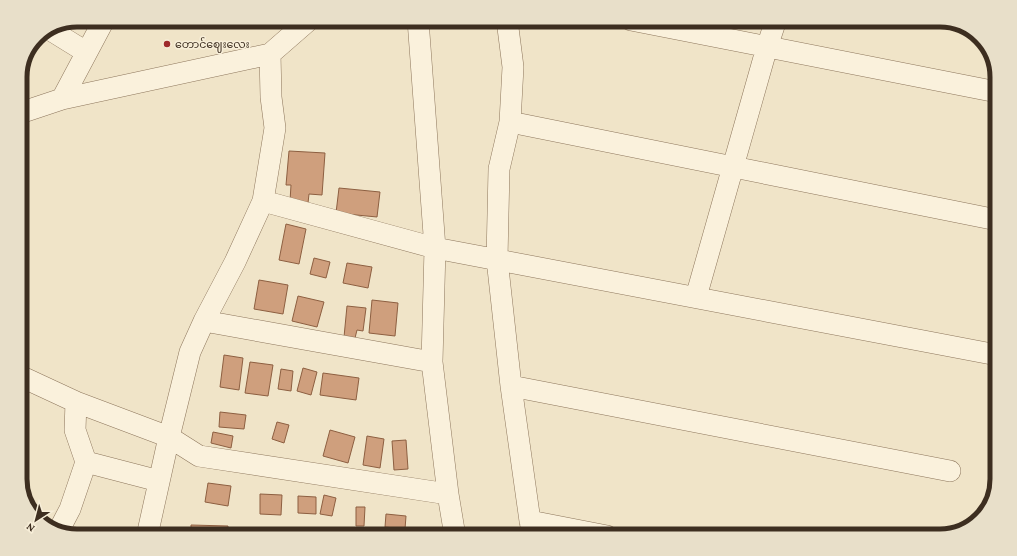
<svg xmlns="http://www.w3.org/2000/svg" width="1017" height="556" viewBox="0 0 1017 556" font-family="'Crimson Pro','Noto Sans Myanmar',serif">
<rect width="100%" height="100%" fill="#f0e4c8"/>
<path fill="#cf9f7d" stroke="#8d5f41" d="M 289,151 L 325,153 L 322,195 L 309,194 L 308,203 L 290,201 L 291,185 L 286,185 Z
M 339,188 L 380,192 L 377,217 L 336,213 Z
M 286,224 L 306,229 L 299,264 L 279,260 Z
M 314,258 L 330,262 L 326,278 L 310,274 Z
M 347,263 L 372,267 L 368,288 L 343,283 Z
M 259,280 L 288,285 L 283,314 L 254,309 Z
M 298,296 L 324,302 L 317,327 L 292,321 Z
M 372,300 L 398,303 L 395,336 L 369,333 Z
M 347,306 L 366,308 L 363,331 L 357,330 L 355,338 L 344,337 Z
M 224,355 L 243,358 L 239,390 L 220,387 Z
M 250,362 L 273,365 L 268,396 L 245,393 Z
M 303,368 L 317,372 L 311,395 L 297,391 Z
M 281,369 L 293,371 L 291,391 L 278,389 Z
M 323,373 L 359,378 L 356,400 L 320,395 Z
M 220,412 L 246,415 L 244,429 L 219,427 Z
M 277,422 L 289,425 L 284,443 L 272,439 Z
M 330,430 L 355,437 L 348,463 L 323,456 Z
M 213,432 L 233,436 L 231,448 L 211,443 Z
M 367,436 L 384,439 L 380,468 L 363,465 Z
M 406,440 L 408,469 L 394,470 L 392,441 Z
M 208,483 L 231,486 L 228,506 L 205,502 Z
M 260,494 L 282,495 L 281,515 L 260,514 Z
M 324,495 L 336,498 L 332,516 L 320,514 Z
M 298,496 L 316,497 L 316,514 L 298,513 Z
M 356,507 L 365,507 L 364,526 L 356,526 Z
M 386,514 L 406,516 L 405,529 L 385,527 Z
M 191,525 L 228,526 L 228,536 L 191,536 Z"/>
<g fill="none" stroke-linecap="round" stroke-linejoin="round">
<defs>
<path id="street" d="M 418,20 L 435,248 L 432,362 L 448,494 L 455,536
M 507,20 L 513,67 L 510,122 L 499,169 L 497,259 L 511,386 L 530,521 L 533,536
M 631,20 L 997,92
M 52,31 L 86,52
M 62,99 L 104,20
M 20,113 L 62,99 L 270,54 L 309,20
M 510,122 L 997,220
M 263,201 L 435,248 L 997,355
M 696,297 L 767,47 L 776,20
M 204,321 L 432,362
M 20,376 L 76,402 L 169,437 L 199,456 L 448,494
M 511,386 L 950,471
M 86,462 L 159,481
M 530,521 L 607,536
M 58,532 L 70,509 L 86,462 L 75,430 L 76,402
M 147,536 L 169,437 L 190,352 L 204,321 L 235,262 L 263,201 L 275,128 L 271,97 L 270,54"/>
</defs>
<use href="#street" stroke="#8d765c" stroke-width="22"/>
<use href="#street" stroke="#faf1dc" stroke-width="21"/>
</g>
<circle fill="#9e2a2b" stroke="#f7eed8" stroke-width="1.5" cx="167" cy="44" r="4"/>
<g text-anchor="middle" stroke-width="3" stroke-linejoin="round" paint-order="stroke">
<g font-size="11" fill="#3d2e20" stroke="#f7eed8" text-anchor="start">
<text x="175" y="48">တောင်ဈေးလေး</text>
</g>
</g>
<path d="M0 0H1017V556H0ZM77 27H940A50 50 0 0 1 990 77V479A50 50 0 0 1 940 529H77A50 50 0 0 1 27 479V77A50 50 0 0 1 77 27Z" fill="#e8dfc9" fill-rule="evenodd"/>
<path fill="none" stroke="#3d2e20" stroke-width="5" d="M77 27H940A50 50 0 0 1 990 77V479A50 50 0 0 1 940 529H77A50 50 0 0 1 27 479V77A50 50 0 0 1 77 27Z"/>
<g transform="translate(36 520) rotate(216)" stroke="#f7eed8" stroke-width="3" paint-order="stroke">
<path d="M0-3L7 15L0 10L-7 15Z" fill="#3d2e20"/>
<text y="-6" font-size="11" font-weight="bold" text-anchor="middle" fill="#3d2e20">N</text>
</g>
</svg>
